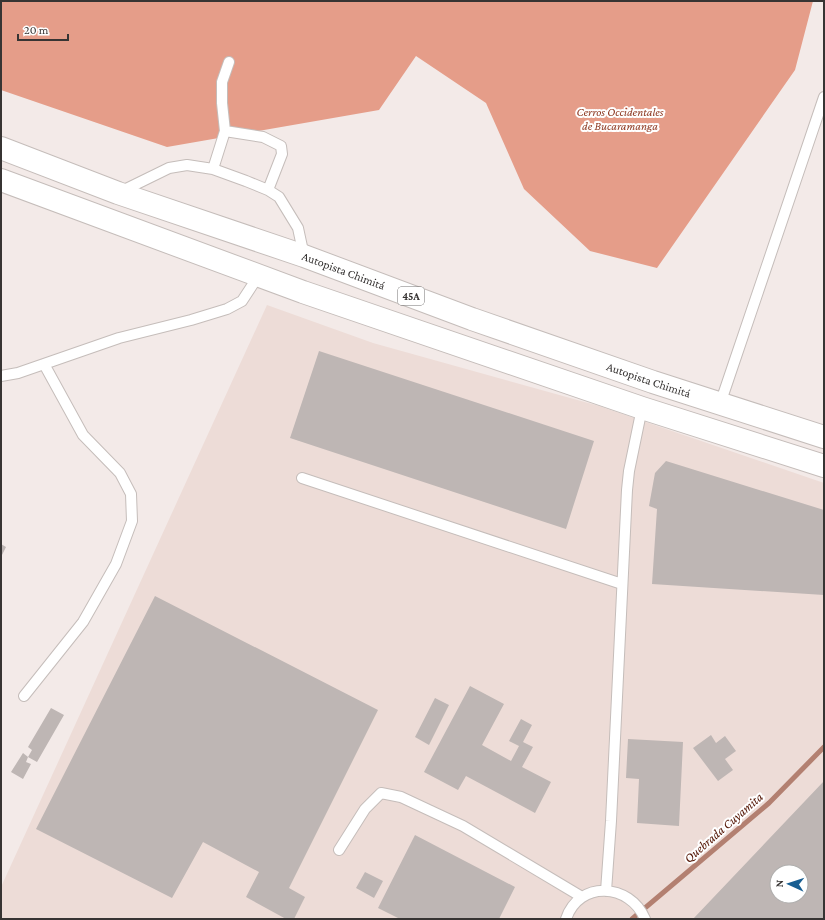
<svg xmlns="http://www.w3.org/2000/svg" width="825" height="920" viewBox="0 0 825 920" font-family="'Crimson Pro',serif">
<rect width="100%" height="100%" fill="#f3eae8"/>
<path fill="#eddcd7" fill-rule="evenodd" d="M 267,305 L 373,343 L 599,406 L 824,483 L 824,919 L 1,919 L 1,887 ZM 777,872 L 801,872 L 801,896 L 777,896 Z"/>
<path fill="#e59d89" d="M 1,1 L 813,1 L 795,70 L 657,268 L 590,251 L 524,189 L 486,103 L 416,56 L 379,110 L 167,147 L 1,90 Z"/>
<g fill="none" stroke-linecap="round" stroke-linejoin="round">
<path stroke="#b38071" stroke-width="5" d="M 632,919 L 769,803 L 824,747"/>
</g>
<path fill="#beb6b4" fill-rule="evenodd" d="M 319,351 L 594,441 L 566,529 L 290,438 Z
M 666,461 L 824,510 L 824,595 L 652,584 L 657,509 L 649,506 L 655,473 Z
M 1,544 L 6,547 L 1,557 Z
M 155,596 L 378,710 L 289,888 L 305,897 L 294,919 L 286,919 L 246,897 L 259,872 L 203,842 L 172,898 L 36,829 Z
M 470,686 L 504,704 L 482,745 L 511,761 L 519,746 L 509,741 L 521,719 L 532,725 L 523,742 L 533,747 L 522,767 L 551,782 L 535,813 L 466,776 L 458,790 L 424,772 Z
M 435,698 L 449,705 L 429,745 L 415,737 Z
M 51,708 L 64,715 L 37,762 L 28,757 L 26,762 L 31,764 L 23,779 L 11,772 L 23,753 L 28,757 L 32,750 L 28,747 Z
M 711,735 L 716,743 L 725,736 L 736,751 L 725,759 L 733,770 L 718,781 L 693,748 Z
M 628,739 L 683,742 L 679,826 L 637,823 L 639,779 L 626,778 Z
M 824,781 L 824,919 L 693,919 ZM 777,872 L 801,872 L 801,896 L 777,896 Z
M 415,835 L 515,887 L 499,919 L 400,919 L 378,908 Z
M 365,872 L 383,881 L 374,898 L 356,888 Z"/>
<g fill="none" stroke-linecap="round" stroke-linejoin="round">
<defs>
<path id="lane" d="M 225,131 L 263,137 L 281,146 L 282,154 L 268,190
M 213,169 L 225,131 L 222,103 L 222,82 L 229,62
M 120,192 L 169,168 L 187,165 L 213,169 L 246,181 L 268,190 L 279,197 L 298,228 L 304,256
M 1,376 L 18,373 L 119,338 L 191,320 L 227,309 L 242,301 L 259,275
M 720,404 L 824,97
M 302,478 L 622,584
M 24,696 L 83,622 L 116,564 L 132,521 L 131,494 L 120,473 L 83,435 L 44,364
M 339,850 L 365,809 L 381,793 L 401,797 L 463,826 L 582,897
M 606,891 L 611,821 L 627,490 L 629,471 L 642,408
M 566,919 C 579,880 630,883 645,919"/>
<g id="highway">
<path id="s1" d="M 1,148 L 118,193 L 304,256 L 472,319 L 653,382 L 824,437"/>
<path d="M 1,180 L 303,292 L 642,408 L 824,466"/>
</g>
</defs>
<use href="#lane" stroke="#c5bdba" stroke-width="12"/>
<use href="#highway" stroke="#c5bdba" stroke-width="24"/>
<use href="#lane" stroke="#fff" stroke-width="10"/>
<use href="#highway" stroke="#fff" stroke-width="22"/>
</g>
<g text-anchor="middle" stroke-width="4" stroke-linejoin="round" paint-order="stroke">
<rect fill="#fff" stroke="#737170" stroke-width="1" x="398" y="287" width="26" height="18" rx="3"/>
<g font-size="11" font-weight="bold" fill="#373433">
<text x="411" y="300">45A</text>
</g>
<g font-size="12" font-style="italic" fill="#8e3922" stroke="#fff">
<text x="620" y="116">Cerros Occidentales<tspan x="620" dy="14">de Bucaramanga</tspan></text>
</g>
<g font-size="12" fill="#373433" stroke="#fff">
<text dy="4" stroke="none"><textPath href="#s1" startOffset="364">Autopista Chimitá</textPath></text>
<text dy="4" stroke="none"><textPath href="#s1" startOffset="688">Autopista Chimitá</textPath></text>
</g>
<g font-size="13" font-style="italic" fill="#521302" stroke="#fff">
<text transform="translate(723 827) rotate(-41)" y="5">Quebrada Cuyamita</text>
</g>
</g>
<rect width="825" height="920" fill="none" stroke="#373433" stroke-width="4"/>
<g transform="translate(789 884) rotate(273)"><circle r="19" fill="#ffffff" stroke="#afaead"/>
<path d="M0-3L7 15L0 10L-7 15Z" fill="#175e92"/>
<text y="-6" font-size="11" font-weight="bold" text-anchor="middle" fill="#373433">N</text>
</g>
<path d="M18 34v6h50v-6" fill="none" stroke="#373433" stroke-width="2"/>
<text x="24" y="34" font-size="12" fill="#373433" stroke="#ffffff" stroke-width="3" paint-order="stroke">20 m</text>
</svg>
